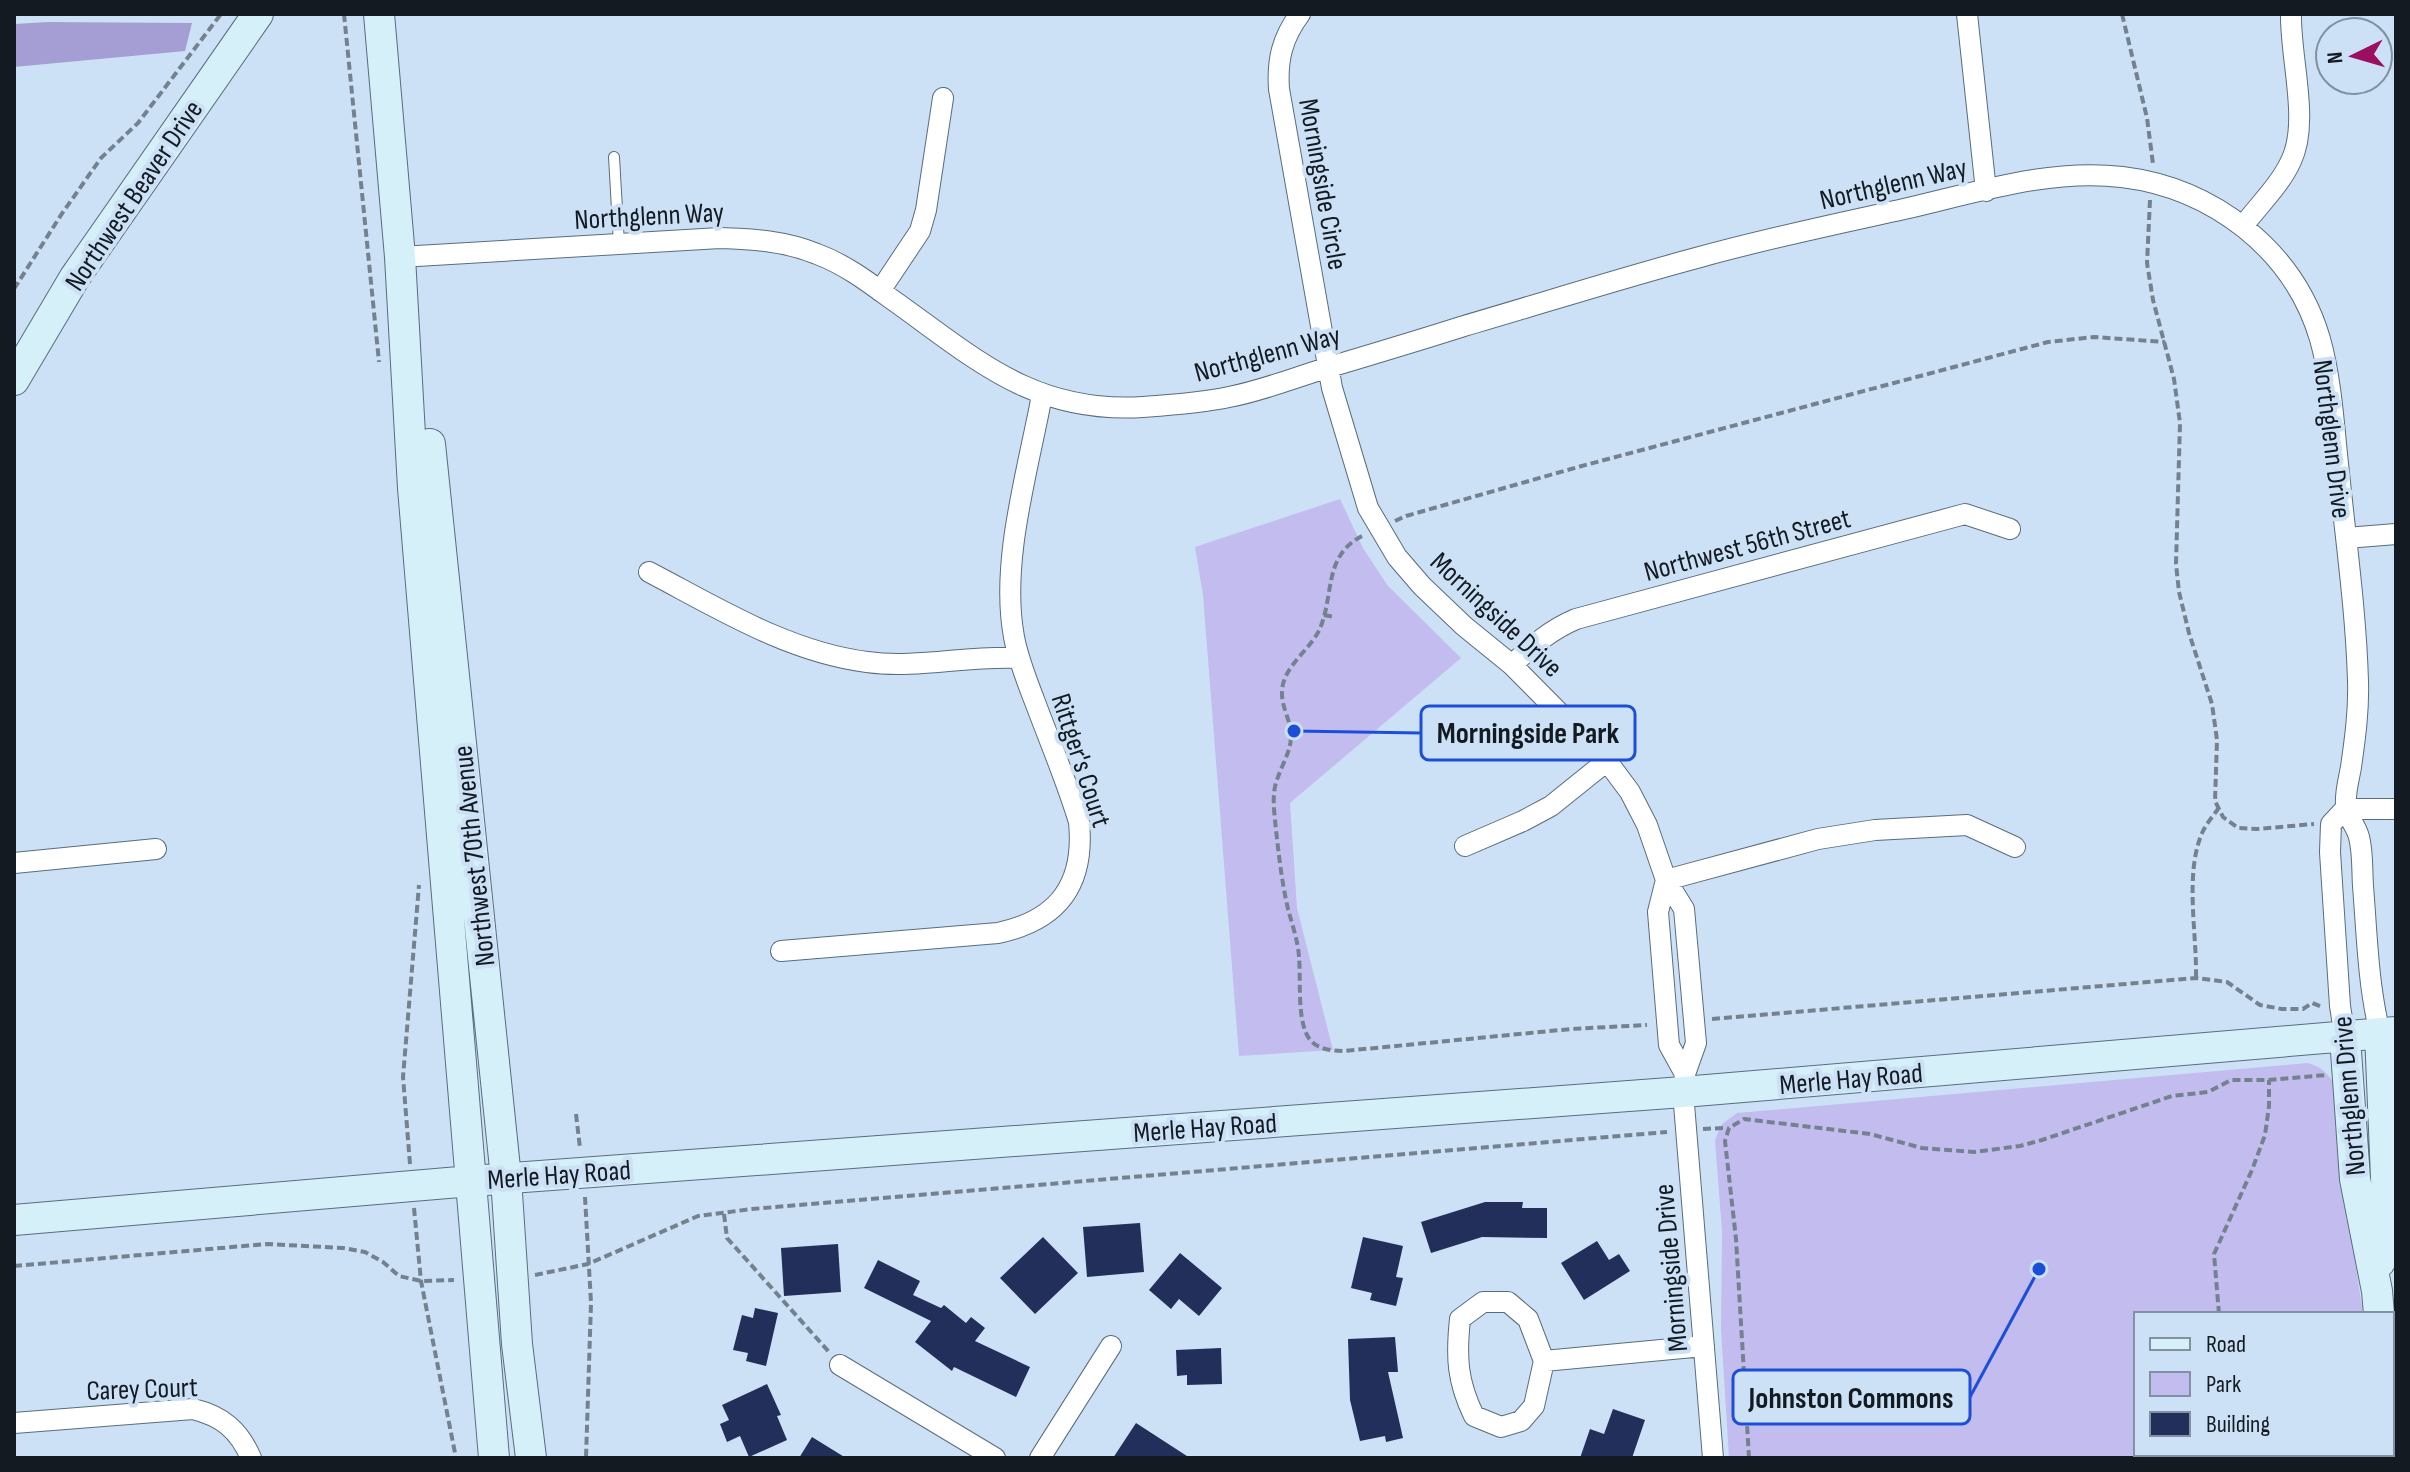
<svg xmlns="http://www.w3.org/2000/svg" width="2410" height="1472" viewBox="0 0 2410 1472" font-family="'Sofia Sans Condensed',sans-serif">
<rect width="100%" height="100%" fill="#cce1f6"/>
<path fill="#c2bdee" d="M 1340,499 L 1363,548 L 1388,586 L 1461,658 L 1290,803 L 1297,908 L 1333,1050 L 1239,1056 L 1203,595 L 1195,547 Z
M 2308,1063 C 2322,1067 2328,1074 2336,1086 L 2343,1180 L 2363,1314 L 2136,1314 L 2136,1454 L 2376,1454 L 2376,1458 L 1729,1458 L 1721,1329 L 1722,1231 L 1715,1140 L 1722,1124 L 1737,1113 Z"/>
<path fill="#a59ed5" d="M 48,22 L 192,23 L 185,51 L 14,67 L 14,24 Z"/>
<path fill="#222f5b" d="M 1485,1202 L 1523,1202 L 1522,1208 L 1547,1208 L 1547,1238 L 1482,1237 L 1431,1253 L 1421,1222 Z
M 1140,1223 L 1144,1272 L 1087,1277 L 1083,1227 Z
M 1043,1237 L 1078,1273 L 1035,1314 L 1000,1278 Z
M 1363,1237 L 1403,1246 L 1396,1277 L 1403,1278 L 1396,1306 L 1370,1300 L 1372,1293 L 1351,1288 Z
M 1597,1241 L 1609,1260 L 1619,1254 L 1630,1271 L 1584,1300 L 1561,1263 Z
M 838,1244 L 841,1292 L 784,1296 L 781,1248 Z
M 1180,1253 L 1222,1288 L 1199,1316 L 1179,1299 L 1171,1309 L 1149,1290 Z
M 878,1260 L 920,1281 L 913,1295 L 941,1308 L 944,1305 L 966,1323 L 971,1317 L 985,1328 L 975,1341 L 1030,1367 L 1016,1397 L 954,1367 L 952,1371 L 915,1342 L 931,1321 L 864,1288 Z
M 755,1308 L 778,1313 L 766,1366 L 746,1361 L 748,1353 L 733,1350 L 742,1315 L 753,1318 Z
M 1395,1337 L 1398,1372 L 1388,1372 L 1403,1438 L 1386,1442 L 1385,1436 L 1360,1441 L 1350,1400 L 1348,1339 Z
M 1221,1348 L 1222,1384 L 1187,1385 L 1187,1375 L 1177,1376 L 1176,1350 Z
M 767,1384 L 781,1415 L 777,1416 L 787,1440 L 749,1457 L 740,1436 L 727,1442 L 720,1424 L 729,1420 L 722,1405 Z
M 1613,1409 L 1645,1420 L 1632,1458 L 1580,1458 L 1590,1429 L 1604,1434 Z
M 1136,1423 L 1190,1458 L 1113,1458 Z
M 812,1437 L 846,1458 L 799,1458 Z"/>
<g fill="none" stroke-linecap="round" stroke-linejoin="round">
<defs>
<path id="lane" d="M 614,157 L 619,244"/>
<path id="street" d="M 1300,14 C 1282,38 1277,60 1279,89 L 1332,388 L 1368,508 L 1397,557 L 1422,586 L 1464,626 L 1512,665 L 1607,761 L 1630,792 L 1647,825 L 1666,880 L 1818,839 L 1875,830 L 1967,825 L 2015,847
M 1967,14 L 1986,191
M 2243,226 C 2259,205 2280,185 2291,161 C 2310,122 2290,58 2291,14
M 400,257 L 720,238 C 753,239 785,241 817,254 C 844,264 867,281 890,298 C 975,358 1032,414 1143,407 C 1171,405 1201,403 1229,397 C 1261,391 1291,379 1323,369 C 1370,355 1417,341 1464,326 C 1543,303 1621,278 1700,257 C 1768,238 1836,224 1904,209 C 1974,193 2050,168 2122,177 C 2213,188 2294,250 2320,339 C 2332,382 2334,429 2339,473 C 2346,542 2356,612 2358,681 C 2359,710 2355,739 2351,767 C 2349,779 2345,792 2346,804 C 2346,816 2356,825 2359,837 C 2363,852 2362,871 2363,886 C 2367,935 2368,985 2380,1033
M 880,291 L 920,231 L 926,210 L 943,98
M 2346,538 L 2396,534
M 649,572 C 718,608 788,652 867,662 C 918,669 968,655 1019,658
M 1512,665 C 1532,646 1550,630 1576,619 L 1965,514 L 2010,529
M 2345,809 L 2331,824 L 2330,852 L 2340,1006 L 2345,1037
M 2345,809 L 2396,809
M 1465,846 L 1523,821 L 1551,806 L 1607,761
M 14,863 L 156,849
M 781,951 L 998,933 C 1059,920 1085,884 1079,822 C 1067,782 1050,742 1035,702 C 1027,681 1018,659 1014,637 C 1000,562 1028,471 1042,395
M 1685,1074 L 1669,1045 L 1658,912 L 1666,880 L 1684,909 L 1696,1043 L 1685,1074 L 1683,1092 L 1713,1458
M 1544,1361 L 1534,1406 L 1521,1421 L 1501,1427 L 1474,1416 C 1457,1381 1456,1357 1460,1319 L 1483,1302 L 1508,1302 L 1528,1319 L 1544,1361 L 1704,1346
M 840,1365 L 995,1458
M 14,1423 L 193,1409 C 222,1416 239,1430 251,1458
M 1040,1458 L 1111,1346"/>
<path id="secondary" d="M 379,14 L 400,257 L 413,488 L 494,1458
M 14,380 L 75,277 L 258,14
M 430,444 L 506,1178 L 517,1344 L 531,1458
M 2380,1033 L 2387,1202 L 2380,1262
M 2345,1037 L 2355,1179 L 2377,1291 L 2379,1314
M 14,1220 L 471,1181 L 1683,1092 L 2396,1032
M 2390,1454 L 2390,1458"/>
</defs>
<use href="#lane" stroke="#5a6c7f" stroke-width="12"/>
<use href="#street" stroke="#5a6c7f" stroke-width="22"/>
<use href="#secondary" stroke="#5a6c7f" stroke-width="32"/>
<path stroke="#748290" stroke-width="4" stroke-dasharray="8 4" stroke-linecap="butt" d="M 344,14 L 379,362
M 2122,14 L 2147,118 L 2153,164
M 2150,200 L 2147,263 L 2153,300 L 2174,379 L 2180,423 L 2176,564 L 2179,592 L 2189,633 L 2212,704 L 2217,740 L 2215,801 L 2223,817 L 2238,828 L 2257,829 L 2314,824
M 14,289 L 61,215 L 101,158 L 138,123 L 221,14
M 1395,521 L 1406,516 L 1578,467 L 2048,342 L 2094,337 L 2165,342
M 1362,536 C 1324,556 1334,592 1321,626 C 1312,650 1281,666 1282,694 C 1282,708 1291,721 1291,736 C 1291,756 1275,774 1274,794 C 1273,806 1275,819 1276,830 C 1279,857 1282,883 1288,909 C 1292,924 1298,941 1299,957 C 1301,979 1297,1015 1307,1035 C 1314,1049 1330,1051 1344,1051 L 1571,1029 L 1647,1025
M 1324,615 L 1335,617
M 2196,977 C 2197,933 2184,872 2203,831 C 2207,823 2213,816 2218,809
M 1712,1019 L 2196,978 L 2227,982 L 2260,1005 L 2282,1009 L 2303,1009 L 2312,1003 L 2322,1007
M 576,1114 L 580,1148
M 1703,1129 L 1723,1128 L 1728,1131
M 410,1164 L 403,1077 L 419,885
M 585,1197 L 591,1303 L 586,1458
M 414,1208 L 421,1281 L 456,1458
M 724,1214 L 727,1238 L 829,1352
M 14,1266 L 267,1244 L 343,1248 L 365,1252 L 383,1262 L 399,1276 L 421,1281 L 454,1280
M 535,1275 L 588,1264 L 698,1216 L 752,1209 L 1667,1132
M 2219,1314 L 2214,1254 L 2252,1170 L 2265,1135 L 2269,1106 L 2269,1080
M 2230,1454 L 2230,1458
M 1749,1458 L 1736,1239 L 1725,1141 L 1729,1128 L 1744,1119 L 1870,1134 L 1922,1148 L 1974,1152 L 2020,1146 L 2042,1140 L 2172,1096 L 2208,1092 L 2231,1080 L 2269,1080 L 2326,1075"/>
<use href="#lane" stroke="#fff" stroke-width="10"/>
<use href="#street" stroke="#fff" stroke-width="20"/>
<use href="#secondary" stroke="#d6f0fa" stroke-width="30"/>
</g>
<g text-anchor="middle" stroke-width="8" stroke-linejoin="round" paint-order="stroke">
<g font-size="28" fill="#131a21" stroke="#cce1f6">
<text transform="translate(1893 183) rotate(-13)" y="10">Northglenn Way</text>
<text transform="translate(1324 184) rotate(80)" y="10">Morningside Circle</text>
<text transform="translate(133 195) rotate(-56)" y="10">Northwest Beaver Drive</text>
<text transform="translate(649 215) rotate(-3)" y="10">Northglenn Way</text>
<text transform="translate(1267 353) rotate(-15)" y="10">Northglenn Way</text>
<text transform="translate(2333 439) rotate(83)" y="10">Northglenn Drive</text>
<text transform="translate(1747 544) rotate(-15)" y="10">Northwest 56th Street</text>
<text transform="translate(1497 614) rotate(43)" y="10">Morningside Drive</text>
<text transform="translate(1082 760) rotate(72)" y="10">Rittger's Court</text>
<text transform="translate(473 856) rotate(-96)" y="10">Northwest 70th Avenue</text>
<text transform="translate(1851 1078) rotate(-5)" y="10">Merle Hay Road</text>
<text transform="translate(2348 1096) rotate(-95)" y="10">Northglenn Drive</text>
<text transform="translate(1205 1127) rotate(-4)" y="10">Merle Hay Road</text>
<text transform="translate(559 1174) rotate(-4)" y="10">Merle Hay Road</text>
<text transform="translate(1670 1268) rotate(-95)" y="10">Morningside Drive</text>
<text transform="translate(142 1388) rotate(-2)" y="10">Carey Court</text>
</g>
</g>
<path fill="none" stroke="#1d4ed8" stroke-width="3" d="M1294 731L1421 733M2039 1269L1970 1397"/>
<g fill="#1d4ed8" stroke="#cce1f6" stroke-width="3">
<circle cx="1294" cy="731" r="8"/>
<circle cx="2039" cy="1269" r="8"/>
</g>
<g fill="#cce1f6" stroke="#1d4ed8" stroke-width="3">
<rect x="1421" y="706" width="214" height="54" rx="8"/>
<rect x="1733" y="1370" width="237" height="54" rx="8"/>
</g>
<g font-size="30" text-anchor="middle" font-weight="bold" fill="#131a21">
<text x="1528" y="743">Morningside Park</text>
<text x="1851" y="1408">Johnston Commons</text>
</g>
<rect width="2410" height="1472" fill="none" stroke="#131a21" stroke-width="32"/>
<rect x="2134" y="1312" width="260" height="144" fill="#cce1f6" stroke="#8291a1" stroke-width="2"/>
<rect x="2150" y="1338" width="40" height="12" fill="#d6f0fa" stroke="#8291a1" stroke-width="2"/>
<text x="2206" y="1352" font-size="24" fill="#131a21">Road</text>
<rect x="2150" y="1372" width="40" height="24" fill="#c2bdee" stroke="#8291a1" stroke-width="2"/>
<text x="2206" y="1392" font-size="24" fill="#131a21">Park</text>
<rect x="2150" y="1412" width="40" height="24" fill="#222f5b" stroke="#8291a1" stroke-width="2"/>
<text x="2206" y="1432" font-size="24" fill="#131a21">Building</text>
<g transform="translate(2354 56) rotate(265)"><circle r="38" fill="#cce1f6" stroke="#8291a1" stroke-width="2"/>
<path d="M0-6L14 30L0 20L-14 30Z" fill="#9b0f60"/>
<text y="-12" font-size="22" font-weight="bold" text-anchor="middle" fill="#131a21">N</text>
</g>
</svg>
